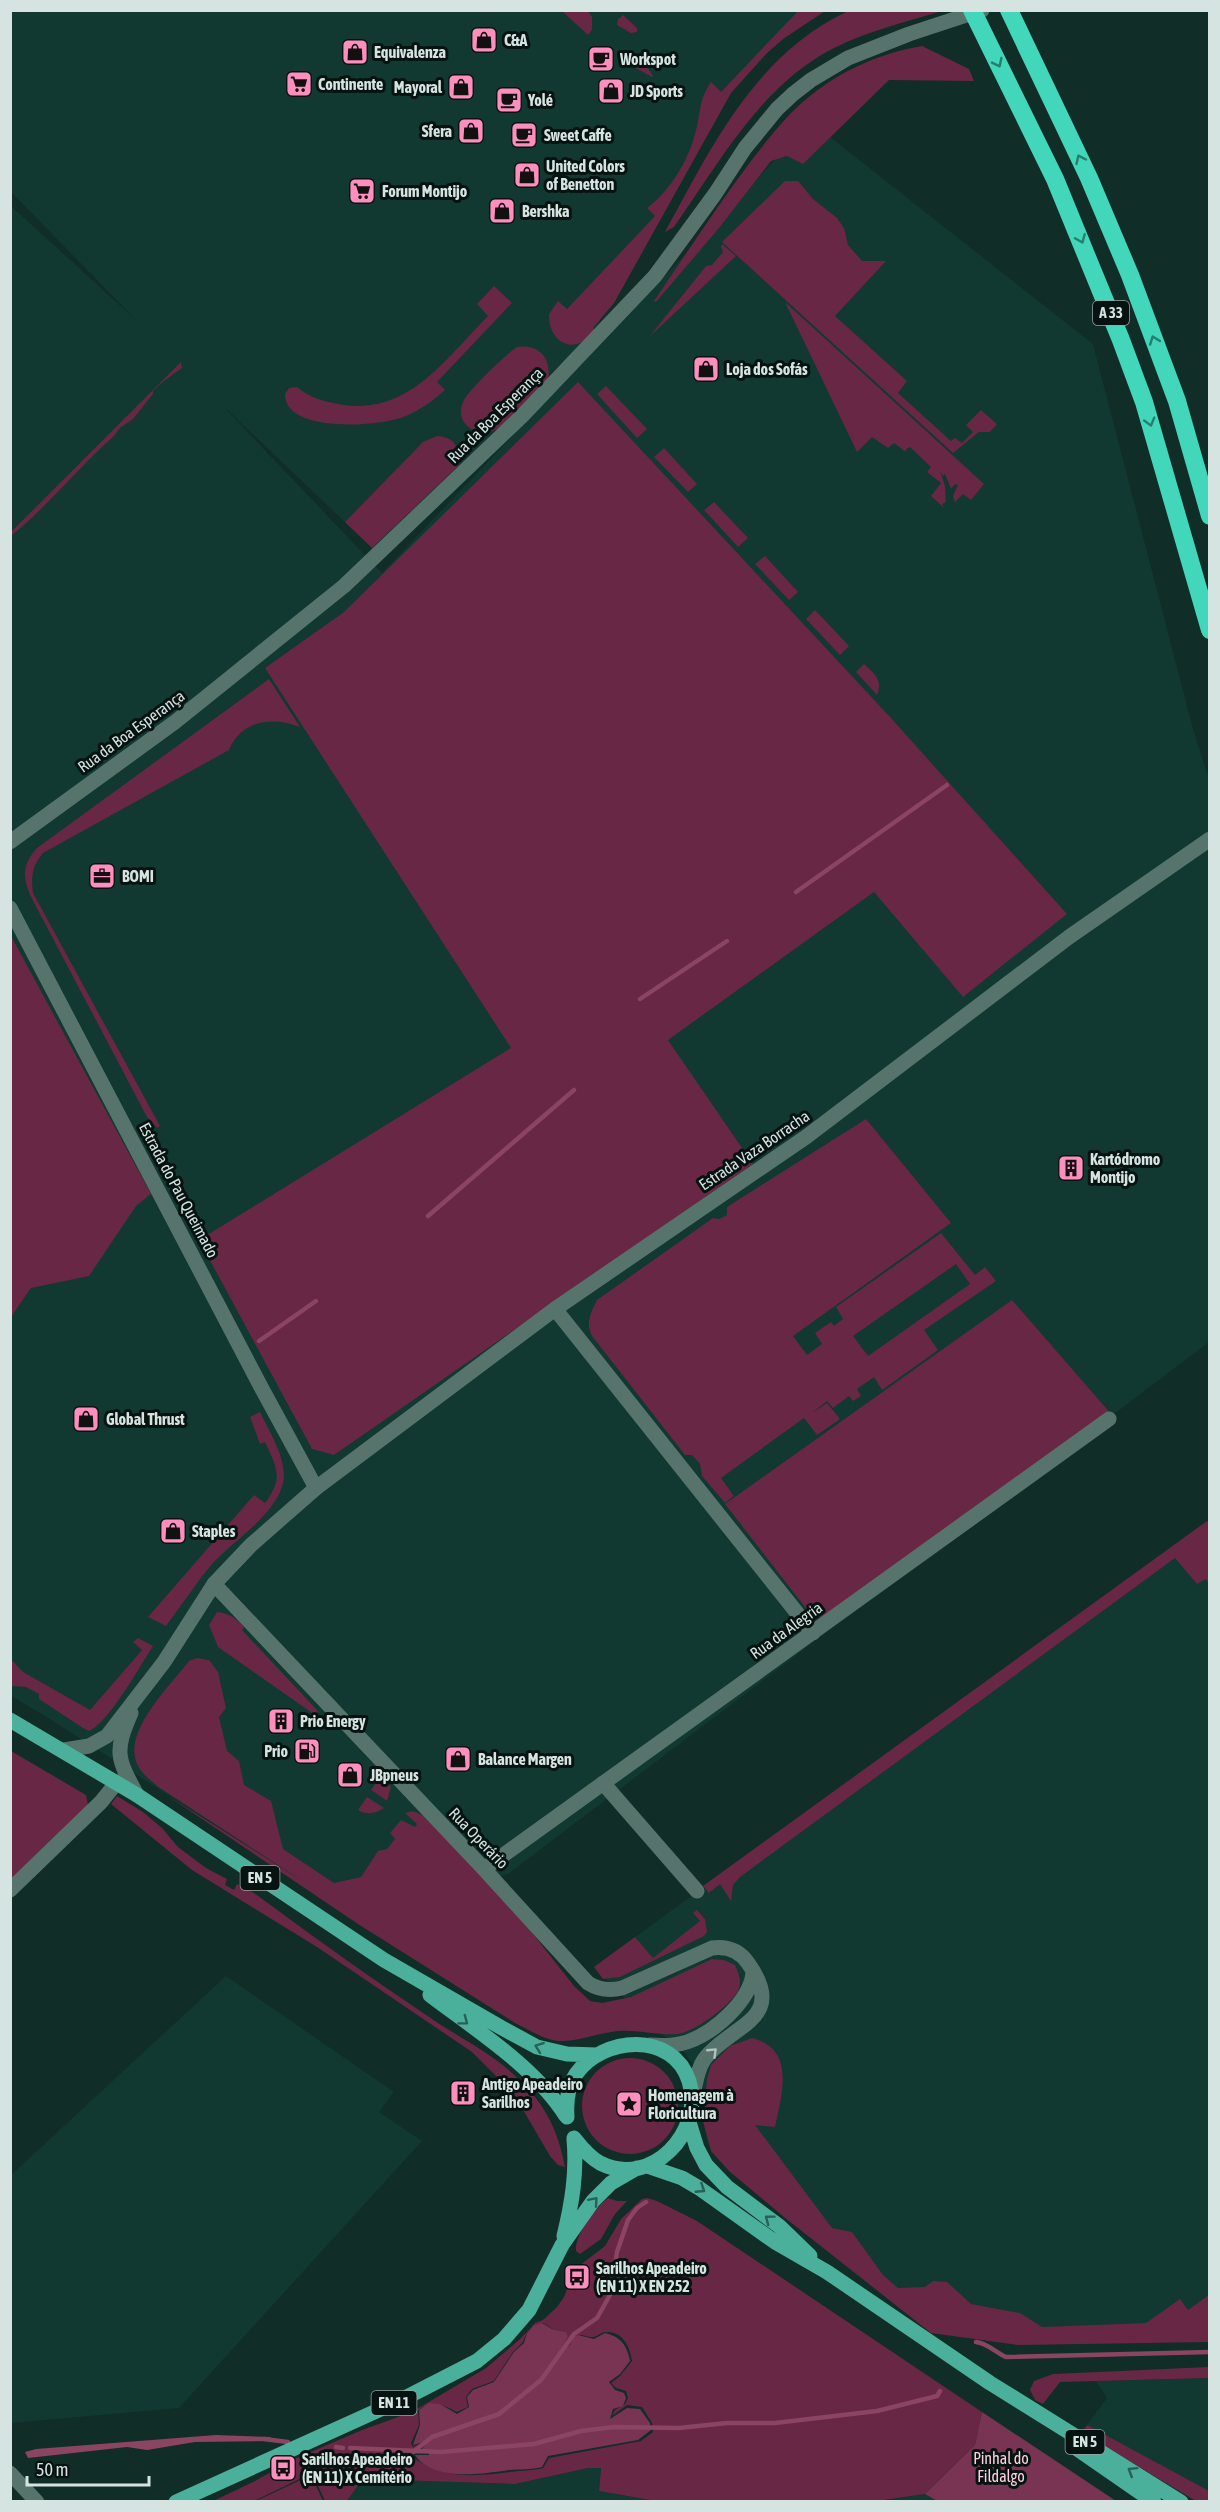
<svg xmlns="http://www.w3.org/2000/svg" width="1220" height="2512" viewBox="0 0 1220 2512" font-family="'Asap Condensed',sans-serif">
<rect width="100%" height="100%" fill="#112d27"/>
<path fill="#113831" d="M 11,11 L 825,11 L 783,39 L 766,54 L 731,93 L 614,303 L 600,320 L 595,333 L 554,370 L 456,470 L 372,548 L 221,404 L 382,573 L 811,122 L 1093,344 L 1193,729 L 1209,779 L 1209,1342 L 508,1874 L 463,1887 L 421,1957 L 45,1716 L 11,1696 L 10,205 L 136,320 L 11,192 Z
M 1207,1521 L 1209,1523 L 1209,2341 L 1018,2345 L 888,2286 L 719,2160 L 711,2151 L 707,2140 L 703,2121 L 705,2099 L 702,2082 L 696,2068 L 683,2051 L 657,2030 L 594,1967 Z
M 226,1976 L 394,2092 L 379,2112 L 422,2141 L 179,2408 L 12,2423 L 11,2425 L 11,2175 Z
M 1209,2378 L 1209,2494 L 1087,2425 L 1107,2398 L 1096,2381 Z
M 588,2468 L 601,2468 L 599,2491 L 656,2501 L 346,2502 L 363,2479 L 515,2484 Z
M 925,2494 L 939,2501 L 877,2502 Z"/>
<path fill="#672745" fill-rule="evenodd" d="M 562,11 L 588,11 L 592,17 L 592,30 L 588,35 Z
M 798,11 L 825,11 L 783,39 L 766,54 L 731,93 L 614,303 L 593,328 L 594,330 C 577,357 548,344 549,314 L 558,301 L 567,309 L 655,216 L 647,208 C 670,191 688,161 695,134 C 700,117 699,100 709,85 L 711,82 L 721,92 Z
M 848,11 L 942,11 C 906,22 868,31 834,48 C 761,85 720,162 674,227 L 665,232 C 712,146 755,55 848,11 Z
M 623,15 L 637,28 L 637,32 L 631,33 L 617,25 L 618,19 Z
M 922,46 L 969,69 L 974,81 L 889,80 L 803,164 L 787,156 L 771,161 L 764,170 L 719,228 L 656,302 L 654,301 C 686,254 717,206 751,161 C 769,138 787,114 810,96 C 842,70 881,53 922,46 Z
M 639,55 L 653,76 L 652,77 L 630,65 Z
M 785,181 L 798,181 L 813,199 L 837,218 L 844,228 L 848,245 L 862,261 L 886,261 L 835,316 L 907,381 L 898,393 L 951,441 L 955,438 L 962,443 L 973,432 L 966,425 L 981,410 L 997,424 L 990,432 L 979,432 L 953,453 L 722,242 Z
M 722,244 L 736,256 L 649,337 L 706,266 L 712,265 L 723,252 L 721,247 Z
M 494,286 L 512,303 L 437,382 L 445,390 C 433,401 420,410 406,416 C 381,427 284,434 285,394 L 289,388 L 297,387 C 309,397 322,401 338,404 C 408,417 444,360 488,316 L 477,304 Z
M 785,302 L 984,484 L 971,500 L 963,494 L 955,502 L 953,496 L 958,485 L 955,484 L 951,489 L 945,474 L 943,476 L 940,471 L 945,486 L 946,502 L 942,504 L 944,508 L 931,496 L 941,483 L 927,472 L 931,467 L 910,447 L 906,449 L 906,452 L 894,443 L 888,448 L 872,437 L 857,452 Z
M 517,347 C 539,344 552,358 548,380 C 536,392 512,421 498,429 C 477,439 452,423 464,400 C 470,389 506,354 517,347 Z
M 181,362 L 182,368 C 171,376 163,381 153,391 L 153,394 L 133,419 L 120,428 L 114,436 C 78,468 48,506 11,536 L 11,532 Z
M 578,382 L 890,717 L 1067,914 L 963,997 L 874,892 L 668,1040 L 753,1164 L 334,1455 L 312,1449 L 199,1240 L 511,1048 L 265,668 L 344,612 Z
M 606,386 L 647,429 L 637,438 L 597,394 Z
M 437,436 C 455,437 460,448 459,465 L 372,548 L 345,522 L 423,442 Z
M 664,448 L 697,484 L 688,492 L 654,457 Z
M 714,502 L 748,538 L 738,547 L 704,510 Z
M 765,556 L 798,592 L 789,600 L 755,564 Z
M 815,610 L 849,646 L 840,655 L 806,619 Z
M 864,664 C 875,674 883,680 877,695 L 856,672 Z
M 269,679 L 300,727 C 273,716 241,720 229,750 L 43,853 C 32,866 31,876 33,893 L 160,1126 L 157,1128 L 147,1117 L 30,895 C 22,875 23,864 37,848 Z
M 10,934 L 151,1194 L 136,1206 L 89,1276 L 31,1288 L 11,1317 Z
M 866,1119 L 951,1223 L 793,1336 L 807,1355 L 822,1344 L 815,1333 L 831,1322 L 834,1326 L 843,1319 L 836,1307 L 941,1233 L 975,1275 L 985,1267 L 996,1281 L 924,1330 L 938,1350 L 882,1390 L 874,1377 L 857,1389 L 861,1396 L 853,1401 L 849,1396 L 833,1408 L 827,1401 L 812,1413 L 827,1403 L 840,1419 L 817,1435 L 804,1418 L 721,1478 L 734,1496 L 725,1503 L 702,1476 L 700,1464 L 692,1455 L 685,1455 L 592,1336 C 585,1322 591,1313 597,1300 L 713,1218 L 719,1219 L 727,1215 L 727,1207 ZM 956,1264 L 970,1284 L 868,1356 L 853,1336 Z
M 1012,1300 L 1112,1415 L 827,1617 L 812,1616 L 725,1504 Z
M 260,1412 C 269,1431 284,1454 284,1476 C 282,1511 235,1539 213,1563 C 196,1583 182,1605 166,1626 L 148,1617 L 254,1495 L 265,1503 C 284,1477 277,1469 265,1442 L 260,1444 L 250,1417 Z
M 1207,1521 L 1210,1523 L 1209,1584 L 1206,1579 L 1197,1584 L 1175,1558 L 740,1877 L 733,1885 L 731,1901 L 720,1884 L 709,1893 L 703,1886 Z
M 217,1612 C 228,1613 236,1618 244,1627 L 242,1630 L 318,1711 L 315,1715 L 218,1647 L 209,1625 Z
M 138,1638 L 153,1646 C 141,1665 107,1725 89,1731 L 83,1728 L 39,1699 L 39,1694 L 26,1687 L 11,1686 L 11,1659 L 23,1672 L 90,1710 L 142,1650 L 133,1642 Z
M 197,1658 L 209,1660 L 218,1672 L 226,1708 L 219,1717 L 227,1751 L 239,1761 L 244,1785 L 271,1801 L 283,1849 L 334,1883 L 361,1877 L 378,1851 L 387,1849 L 395,1839 L 390,1833 L 401,1820 L 415,1827 L 417,1824 L 405,1813 L 413,1811 L 424,1816 L 519,1916 L 574,1986 L 590,2001 L 602,2003 L 631,1997 L 712,1959 L 724,1960 L 735,1965 C 739,1974 742,1982 738,1991 C 730,2006 694,2032 678,2034 C 658,2036 638,2029 618,2031 C 598,2033 578,2042 558,2041 C 543,2039 529,2030 515,2023 L 358,1924 L 165,1794 L 304,1882 L 157,1786 C 149,1779 139,1771 136,1761 C 125,1729 170,1686 189,1661 Z
M 11,1751 L 86,1795 L 89,1810 L 11,1883 Z
M 380,1777 L 391,1787 L 387,1801 L 371,1790 Z
M 117,1796 L 143,1812 L 162,1828 L 178,1847 L 206,1868 L 227,1879 L 225,1885 L 234,1890 L 237,1884 L 254,1893 C 315,1938 378,1983 441,2025 C 476,2047 508,2063 535,2097 C 552,2118 560,2141 565,2167 L 558,2165 L 550,2156 L 522,2108 L 502,2082 L 472,2052 L 317,1947 L 192,1870 L 111,1804 Z
M 367,1797 L 384,1808 C 375,1814 367,1815 358,1810 Z
M 697,1910 L 705,1919 L 707,1932 L 704,1936 L 620,1977 L 603,1979 L 594,1967 L 635,1937 L 653,1958 L 700,1921 L 693,1913 Z
M 752,2038 C 796,2049 782,2094 775,2127 L 755,2125 L 832,2228 L 852,2232 L 883,2275 L 898,2288 L 925,2287 L 933,2281 L 947,2282 L 971,2304 L 1020,2313 L 1042,2327 L 1146,2323 L 1180,2299 L 1188,2310 L 1209,2295 L 1209,2342 L 1018,2345 L 931,2333 L 784,2217 L 729,2171 L 711,2151 L 703,2121 L 707,2079 L 711,2065 L 730,2046 Z
M582 2106a48 48 0 1 1 96 0a48 48 0 1 1-96 0Z
M 608,2198 L 617,2201 L 627,2201 L 615,2214 L 601,2239 L 580,2254 L 576,2251 C 574,2236 596,2207 608,2198 Z
M 647,2198 L 657,2201 L 697,2221 L 982,2412 L 975,2445 L 925,2494 L 877,2501 L 656,2501 L 599,2491 L 601,2468 L 588,2468 L 515,2484 L 363,2479 L 346,2502 L 325,2501 L 312,2473 L 254,2501 L 211,2502 L 255,2481 L 292,2460 L 362,2430 L 412,2412 L 486,2368 L 519,2340 L 535,2323 L 543,2320 L 557,2307 L 564,2297 L 575,2269 L 605,2246 L 621,2219 L 642,2199 ZM 543,2323 L 553,2329 L 566,2332 L 568,2336 L 560,2351 L 570,2345 L 574,2336 C 582,2333 585,2337 593,2337 C 597,2337 601,2332 606,2332 C 623,2331 630,2347 632,2361 L 620,2376 L 611,2383 L 616,2388 L 626,2391 L 628,2398 L 625,2404 L 615,2410 L 612,2416 L 627,2405 L 642,2407 L 652,2423 L 653,2432 L 641,2441 L 549,2458 L 543,2468 C 532,2471 521,2470 510,2472 C 477,2476 442,2480 414,2458 L 414,2454 L 426,2453 L 420,2450 L 421,2443 L 413,2447 L 411,2443 L 419,2425 L 418,2410 C 433,2399 442,2404 457,2412 L 468,2407 L 466,2397 L 472,2389 L 494,2381 L 513,2352 L 523,2342 L 527,2332 L 534,2325 Z
M 1209,2367 L 1209,2378 L 1060,2382 L 1043,2404 L 1035,2400 L 1030,2390 L 1034,2381 L 1053,2374 Z
M 1087,2425 L 1209,2491 L 1209,2501 L 1196,2501 L 1082,2433 Z
M 311,2475 L 323,2501 L 256,2501 Z"/>
<path fill="#7a3453" d="M 542,2323 L 552,2329 L 566,2332 L 568,2336 L 561,2351 L 570,2345 L 574,2336 L 578,2335 L 594,2339 L 605,2333 C 621,2337 627,2345 630,2361 L 620,2374 L 609,2382 L 615,2390 L 624,2393 L 626,2398 L 623,2406 L 613,2409 L 610,2419 L 627,2408 L 640,2409 L 650,2423 L 651,2430 L 638,2440 L 548,2456 L 542,2467 C 531,2470 520,2469 509,2470 C 482,2474 433,2482 415,2455 L 429,2455 L 429,2451 L 422,2449 L 425,2445 L 424,2442 L 413,2445 L 420,2425 L 419,2410 L 429,2403 L 440,2404 L 457,2414 L 469,2407 L 467,2397 L 473,2390 L 494,2382 L 514,2352 L 524,2343 L 527,2333 L 534,2325 Z
M 982,2412 L 1116,2501 L 939,2502 L 925,2494 L 975,2445 Z"/>
<path fill="#8c4463" d="M 216,2435 L 271,2437 L 269,2441 L 195,2442 L 147,2450 L 127,2447 L 28,2458 L 25,2452 L 36,2449 Z"/>
<g fill="none" stroke-linecap="round" stroke-linejoin="round">
<path stroke="#8c4463" stroke-width="4.5" d="M 796,892 L 947,785
M 640,999 L 727,941
M 428,1216 L 574,1090
M 259,1341 L 316,1301
M 976,2342 C 987,2343 995,2352 1006,2357 L 1210,2352
M 264,2439 L 288,2442
M 336,2447 L 343,2448
M 350,2448 L 441,2452 L 534,2444 L 581,2431 L 614,2427 L 679,2428 L 727,2423 L 775,2423 L 877,2411 L 937,2396 L 940,2391
M 413,2452 L 432,2437 L 499,2414 L 541,2380 L 574,2334 L 597,2318 L 610,2295 L 617,2252 L 628,2220 L 637,2208 L 646,2202"/>
<path stroke="#56746c" stroke-width="15" d="M 555,1309 L 813,1633
M 316,1488 L 555,1309 L 806,1137 L 1069,937 L 1210,839
M 214,1584 L 484,1869 L 588,1983 C 599,1990 610,1991 622,1988 L 712,1948 C 727,1946 739,1950 748,1963 C 788,2019 733,2024 706,2057 C 697,2068 695,2087 692,2101
M 603,1783 L 697,1891
M 484,1869 L 1109,1419
M 10,1890 L 101,1802 L 117,1782
M 650,2045 C 662,2046 675,2046 687,2042 C 714,2033 750,2001 753,1973
M 10,2473 L 37,2502"/>
<path stroke="#56746c" stroke-width="15" d="M 10,842 L 175,722 L 344,586 L 522,416 L 655,276 L 715,194 L 745,148 L 777,109 L 793,94 L 811,80 L 848,58 L 909,34 L 982,10
M 10,908 L 261,1387 L 316,1488 L 251,1545 L 214,1584 L 164,1662 L 107,1736 L 89,1746 L 64,1750
M 131,1713 C 114,1752 117,1758 137,1795"/>
<path stroke="#4aaf9b" stroke-width="15" d="M 10,1720 L 137,1795 L 384,1960 L 502,2028 L 537,2047 L 567,2054 L 597,2055
M 430,1995 C 476,2030 535,2067 566,2116
M 567,2117 C 566,2102 567,2087 576,2074 C 603,2036 673,2031 689,2081 C 705,2132 651,2189 600,2163 C 589,2157 581,2147 574,2138
M 688,2119 L 697,2148 L 706,2165 L 727,2187 L 779,2226 L 810,2256
M 647,2166 L 682,2178 L 699,2188 L 775,2242 L 827,2272 L 990,2383 L 1181,2502
M 564,2236 C 572,2203 577,2173 574,2139
M 1076,2448 L 1154,2502
M 176,2502 L 403,2399 L 477,2361 L 504,2339 L 529,2310 L 562,2245 L 593,2201 L 611,2183 L 637,2168"/>
<path stroke="#42d6ba" stroke-width="18" d="M 972,10 L 1055,179 L 1121,340 L 1144,402 L 1210,630
M 1009,10 L 1089,178 L 1130,275 L 1177,401 L 1210,516"/>
</g>
<defs><path id="oneway-chevron" d="M-2-3.5L2.5 0L-2 3.5" fill="none" stroke-width="1.6" stroke-linecap="round" stroke-linejoin="round" transform="scale(1.5)"/></defs>
<g stroke="#277e6e">
<use href="#oneway-chevron" transform="translate(998 63) rotate(64)"/>
<use href="#oneway-chevron" transform="translate(1080 159) rotate(-115)"/>
<use href="#oneway-chevron" transform="translate(1081 239) rotate(67)"/>
<use href="#oneway-chevron" transform="translate(1154 340) rotate(-110)"/>
<use href="#oneway-chevron" transform="translate(1150 422) rotate(74)"/>
</g>
<g stroke="#286156">
<use href="#oneway-chevron" transform="translate(464 2021) rotate(37)"/>
<use href="#oneway-chevron" transform="translate(539 2047) rotate(-160)"/>
<use href="#oneway-chevron" transform="translate(701 2189) rotate(33)"/>
<use href="#oneway-chevron" transform="translate(594 2201) rotate(-49)"/>
<use href="#oneway-chevron" transform="translate(769 2219) rotate(-143)"/>
<use href="#oneway-chevron" transform="translate(1132 2471) rotate(-148)"/>
</g>
<use stroke="#afc2bd" href="#oneway-chevron" transform="translate(713 2052) rotate(-44)"/>
<defs>
<symbol id="shop-square" viewBox="-11 -11 22 22"><rect x="-9" y="-9" width="18" height="18" rx="4" fill="#fe8ebe" stroke="#071310"/><path d="M-5-2.5h2.3a2.7 3.5 0 0 1 5.4 0H5L5.5 6h-11ZM-1.5-2.5h3a1.5 2.3 0 0 0-3 0Z" fill="#111"/></symbol>
<symbol id="cafe-square" viewBox="-11 -11 22 22"><rect x="-9" y="-9" width="18" height="18" rx="4" fill="#fe8ebe" stroke="#071310"/><path d="M-5.5-4.5H6V0H3Q3 3.5 0 3.5H-2.5Q-5.5 3.5-5.5 0ZM3-3.2v2h1.7v-2ZM-6 4.5H4V6H-6Z" fill="#111"/></symbol>
<symbol id="supermarket-square" viewBox="-11 -11 22 22"><rect x="-9" y="-9" width="18" height="18" rx="4" fill="#fe8ebe" stroke="#071310"/><path d="M-6-5.5h2.5l.6 2H6L4.5 2H-2.5L-4.4-4H-6ZM-1.5 3.2a1.3 1.3 0 1 0 .1 0ZM3 3.2a1.3 1.3 0 1 0 .1 0Z" fill="#111"/></symbol>
<symbol id="office-square" viewBox="-11 -11 22 22"><rect x="-9" y="-9" width="18" height="18" rx="4" fill="#fe8ebe" stroke="#071310"/><path d="M-6-3h4V-5.5h4V-3h4V5H-6ZM-1-4.5V-3h2v-1.5ZM-6 0V1H6V0Z" fill="#111"/></symbol>
<symbol id="building-square" viewBox="-11 -11 22 22"><rect x="-9" y="-9" width="18" height="18" rx="4" fill="#fe8ebe" stroke="#071310"/><path d="M-4-6H4V6H1V3H-1V6H-4ZM-2.5-4.3h1.7v1.8h-1.7ZM.8-4.3h1.7v1.8H.8ZM-2.5-1h1.7V.8h-1.7ZM.8-1h1.7V.8H.8Z" fill="#111"/></symbol>
<symbol id="fuel-square" viewBox="-11 -11 22 22"><rect x="-9" y="-9" width="18" height="18" rx="4" fill="#fe8ebe" stroke="#071310"/><path d="M-5.5-6h7V0h2V4h1.3V-2.5L3-4.5l.8-.8L6-3V5H2.5V1h-1V6h-7ZM-4.2-4.7v3.2H.2V-4.7Z" fill="#111"/></symbol>
<symbol id="sight-square" viewBox="-11 -11 22 22"><rect x="-9" y="-9" width="18" height="18" rx="4" fill="#fe8ebe" stroke="#071310"/><path d="M0-6L1.8-2.2L6-1.7L2.9 1.2L3.7 5.4L0 3.3L-3.7 5.4L-2.9 1.2L-6-1.7L-1.8-2.2Z" fill="#111"/></symbol>
<symbol id="bus-square" viewBox="-11 -11 22 22"><rect x="-9" y="-9" width="18" height="18" rx="4" fill="#fe8ebe" stroke="#071310"/><path d="M-5-6H5V4H4V6H2V4H-2V6H-4V4H-5ZM-3.5-4V0h7V-4ZM-3.5 1.2v1.5H-2V1.2ZM2 1.2v1.5H3.5V1.2Z" fill="#111"/></symbol>
</defs>
<g fill-rule="evenodd">
<use href="#shop-square" x="469" y="25" width="30" height="30"/>
<use href="#shop-square" x="340" y="37" width="30" height="30"/>
<use href="#cafe-square" x="586" y="44" width="30" height="30"/>
<use href="#supermarket-square" x="284" y="69" width="30" height="30"/>
<use href="#shop-square" x="446" y="72" width="30" height="30"/>
<use href="#shop-square" x="596" y="76" width="30" height="30"/>
<use href="#cafe-square" x="494" y="85" width="30" height="30"/>
<use href="#shop-square" x="456" y="116" width="30" height="30"/>
<use href="#cafe-square" x="509" y="120" width="30" height="30"/>
<use href="#shop-square" x="512" y="160" width="30" height="30"/>
<use href="#supermarket-square" x="347" y="176" width="30" height="30"/>
<use href="#shop-square" x="487" y="196" width="30" height="30"/>
<use href="#shop-square" x="691" y="354" width="30" height="30"/>
<use href="#office-square" x="87" y="861" width="30" height="30"/>
<use href="#building-square" x="1056" y="1153" width="30" height="30"/>
<use href="#shop-square" x="71" y="1404" width="30" height="30"/>
<use href="#shop-square" x="158" y="1516" width="30" height="30"/>
<use href="#building-square" x="266" y="1706" width="30" height="30"/>
<use href="#fuel-square" x="292" y="1736" width="30" height="30"/>
<use href="#shop-square" x="443" y="1744" width="30" height="30"/>
<use href="#shop-square" x="335" y="1760" width="30" height="30"/>
<use href="#building-square" x="448" y="2078" width="30" height="30"/>
<use href="#sight-square" x="614" y="2089" width="30" height="30"/>
<use href="#bus-square" x="562" y="2262" width="30" height="30"/>
<use href="#bus-square" x="268" y="2453" width="30" height="30"/>
</g>
<g text-anchor="middle" stroke-width="6" stroke-linejoin="round" paint-order="stroke">
<g fill="#071310" stroke="#97a5a2" stroke-width="1.5">
<rect x="1093" y="301" width="36" height="24" rx="4.5"/>
<rect x="240.5" y="1866" width="39" height="24" rx="4.5"/>
<rect x="371.5" y="2391" width="45" height="24" rx="4.5"/>
<rect x="1065.5" y="2430" width="39" height="24" rx="4.5"/>
</g>
<g font-size="15" font-weight="bold" fill="#d5e4e0">
<text x="1111" y="318">A 33</text>
<text x="260" y="1883">EN 5</text>
<text x="394" y="2408">EN 11</text>
<text x="1085" y="2447">EN 5</text>
</g>
<g font-size="16" font-weight="bold" fill="#d5e4e0" stroke="#071310" text-anchor="start">
<text x="504" y="46">C&amp;A</text>
<text x="374" y="58">Equivalenza</text>
<text x="620" y="65">Workspot</text>
<text x="318" y="90">Continente</text>
<text x="442" y="93" text-anchor="end">Mayoral</text>
<text x="630" y="97">JD Sports</text>
<text x="528" y="106">Yolé</text>
<text x="452" y="137" text-anchor="end">Sfera</text>
<text x="544" y="141">Sweet Caffe</text>
<text x="546" y="172">United Colors<tspan x="546" dy="18">of Benetton</tspan></text>
<text x="382" y="197">Forum Montijo</text>
<text x="522" y="217">Bershka</text>
<text x="726" y="375">Loja dos Sofás</text>
<text x="122" y="882">BOMI</text>
<text x="1090" y="1165">Kartódromo<tspan x="1090" dy="18">Montijo</tspan></text>
<text x="106" y="1425">Global Thrust</text>
<text x="192" y="1537">Staples</text>
<text x="300" y="1727">Prio Energy</text>
<text x="288" y="1757" text-anchor="end">Prio</text>
<text x="478" y="1765">Balance Margen</text>
<text x="370" y="1781">JBpneus</text>
<text x="482" y="2090">Antigo Apeadeiro<tspan x="482" dy="18">Sarilhos</tspan></text>
<text x="648" y="2101">Homenagem à<tspan x="648" dy="18">Floricultura</tspan></text>
<text x="596" y="2274">Sarilhos Apeadeiro<tspan x="596" dy="18">(EN 11) X EN 252</tspan></text>
<text x="302" y="2465">Sarilhos Apeadeiro<tspan x="302" dy="18">(EN 11) X Cemitério</tspan></text>
</g>
<g font-size="16" fill="#d5e4e0" stroke="#071310">
<text transform="translate(495 415) rotate(-45)" y="6">Rua da Boa Esperança</text>
<text transform="translate(131 731) rotate(-36)" y="6">Rua da Boa Esperança</text>
<text transform="translate(754 1150) rotate(-34)" y="6">Estrada Vaza Borracha</text>
<text transform="translate(179 1190) rotate(62)" y="6">Estrada do Pau Queimado</text>
<text transform="translate(786 1630) rotate(-36)" y="6">Rua da Alegria</text>
<text transform="translate(479 1838) rotate(46)" y="6">Rua Operário</text>
</g>
<g font-size="16" fill="#fed2e2" stroke="#071310">
<text x="1001" y="2464">Pinhal do<tspan x="1001" dy="18">Fildalgo</tspan></text>
</g>
</g>
<rect width="1220" height="2512" fill="none" stroke="#d5e4e0" stroke-width="24"/>
<path d="M27 2476v9h122v-9" fill="none" stroke="#d5e4e0" stroke-width="3"/>
<text x="36" y="2476" font-size="18" fill="#d5e4e0" stroke="#071310" stroke-width="4.5" paint-order="stroke">50 m</text>
</svg>
